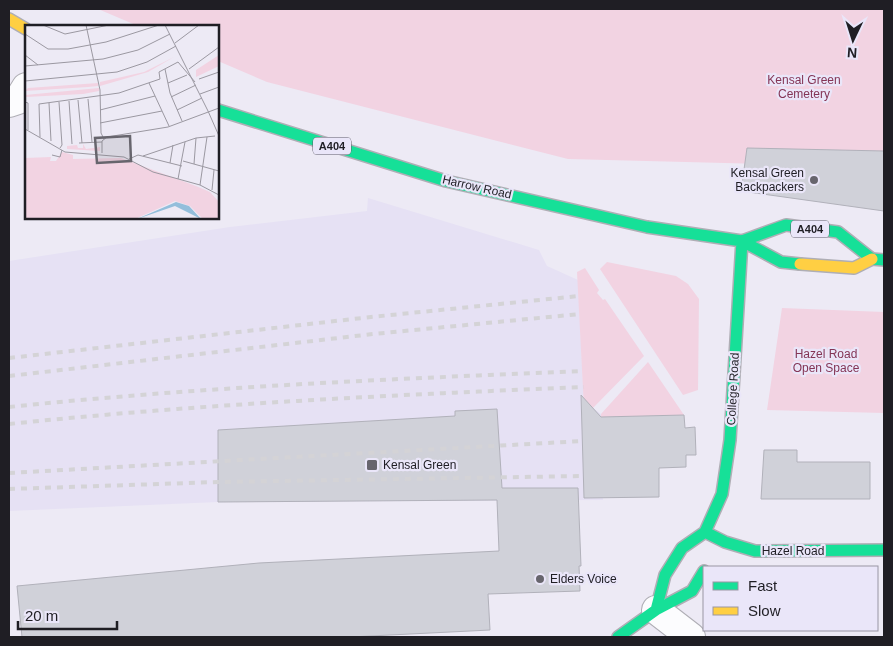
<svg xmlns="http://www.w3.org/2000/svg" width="893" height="646" viewBox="0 0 893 646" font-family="Arial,sans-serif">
<rect width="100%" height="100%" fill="#edeaf5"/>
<path fill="#e6e1f4" d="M 368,198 L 539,250 L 547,266 L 578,280 L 584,408 L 589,405 L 601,414 L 603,500 L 218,502 L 9,511 L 9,261 L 230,227 L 367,211 Z"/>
<path fill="#f2d3e2" d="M 98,9 L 884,9 L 884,167 L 568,159 L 267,82 L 218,61 L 218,26 L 138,26 Z
M 607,262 L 676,276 L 688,284 L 699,299 L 698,390 L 683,395 L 600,269 Z
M 585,268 L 599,290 L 597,293 L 603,300 L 605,299 L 644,356 L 593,408 L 589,405 L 584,409 L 577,272 Z
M 782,308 L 884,312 L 884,413 L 767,410 Z
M 648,362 L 684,415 L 618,417 L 601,426 L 601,414 Z"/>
<path fill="#d0d1d9" stroke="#b1b1ba" d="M 747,148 L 884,151 L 884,211 L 741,191 Z
M 581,395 L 601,417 L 684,415 L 685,428 L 695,427 L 696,455 L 686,455 L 686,467 L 659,468 L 659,497 L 584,498 Z
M 497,409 L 502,488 L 578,488 L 581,566 L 579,566 L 580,591 L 488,594 L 490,630 L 350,637 L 22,637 L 17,586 L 259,563 L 499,551 L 497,500 L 218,502 L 218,430 L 455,416 L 455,411 Z
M 764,450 L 797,450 L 797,462 L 870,462 L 870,499 L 761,499 Z"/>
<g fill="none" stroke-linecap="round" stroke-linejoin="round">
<defs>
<path id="street" d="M 9,103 L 18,100 L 26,87
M 656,610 L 691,637"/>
<path id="fast" d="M 218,110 L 446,181 L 647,227 L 742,241 L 781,262 L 800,264
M 742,241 L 786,225 L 838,232 L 872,259 L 884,260
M 705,532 L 725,542 L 755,551 L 884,550
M 656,610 L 665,575 L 682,548 L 705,532 L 722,494 L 730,440 L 742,241
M 618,637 L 656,610 L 692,591 L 704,571"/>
<path id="slow" d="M 9,19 L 26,29
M 800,264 L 854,268 L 872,259"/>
</defs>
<use href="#street" stroke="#afaeb5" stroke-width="30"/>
<use href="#fast" stroke="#afaeb5" stroke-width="14"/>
<use href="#slow" stroke="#afaeb5" stroke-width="14"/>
<use href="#street" stroke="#fcfcfe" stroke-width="28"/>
<use href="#fast" stroke="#16e098" stroke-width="11"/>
<use href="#slow" stroke="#ffcf43" stroke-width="11"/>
<path stroke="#d4d3d6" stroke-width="4" stroke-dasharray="6 6" stroke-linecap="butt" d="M 9,358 L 371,317 L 579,296
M 9,376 L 373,334 L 580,314
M 9,407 C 199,387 391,379 583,371
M 9,424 C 200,404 392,395 584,387
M 9,473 L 582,441
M 9,489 L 218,482 L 583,476"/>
</g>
<g fill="#67656d" stroke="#eae6f9" stroke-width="2">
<circle cx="814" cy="180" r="5"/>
<rect x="366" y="459" width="12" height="12" rx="2.5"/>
<circle cx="540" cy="579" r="5"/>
</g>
<g text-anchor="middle" stroke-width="4.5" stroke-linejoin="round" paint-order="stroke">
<g fill="#eae6f9" stroke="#5c5a64" stroke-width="1">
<rect x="313" y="137.5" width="38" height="17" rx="4"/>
<rect x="791" y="220.5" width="38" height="17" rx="4"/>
</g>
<g font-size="11" font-weight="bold" fill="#1f1e24">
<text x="332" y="150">A404</text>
<text x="810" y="233">A404</text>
</g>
<g font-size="12" fill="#843556" stroke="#eae6f9">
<text x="804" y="84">Kensal Green<tspan x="804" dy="14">Cemetery</tspan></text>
<text x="826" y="358">Hazel Road<tspan x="826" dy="14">Open Space</tspan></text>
</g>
<g font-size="12" fill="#1f1e24" stroke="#eae6f9" text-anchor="start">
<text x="804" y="177" text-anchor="end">Kensal Green<tspan x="804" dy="14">Backpackers</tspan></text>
<text x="383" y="469">Kensal Green</text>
<text x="550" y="583">Elders Voice</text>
</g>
<g font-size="12" fill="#1f1e24" stroke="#eae6f9">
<text transform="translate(477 187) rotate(13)" y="4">Harrow Road</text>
<text transform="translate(733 389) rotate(-87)" y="4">College Road</text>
<text x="793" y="555">Hazel Road</text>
</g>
</g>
<g transform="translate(25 25)">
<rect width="194" height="194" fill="#edeaf5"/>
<path d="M 194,30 L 194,41 L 171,52 L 171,45 ZM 149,32 L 123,47 L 75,61 L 75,57 L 119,47 ZM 73,58 L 73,61 L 63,62 L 0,66 L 3,63 ZM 74,63 L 74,66 L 58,69 L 1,72 L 0,70 ZM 58,119 L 61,124 L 75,122 L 75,126 L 42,124 L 42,121 L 52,120 L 53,123 L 58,123 ZM 37,127 L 48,130 L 48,134 L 96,133 L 171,161 L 185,167 L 194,177 L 194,194 L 178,194 L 165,181 L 150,176 L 110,194 L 0,194 L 0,133 L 26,132 L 25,136 L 31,136 Z" fill="#f2d3e2"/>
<path d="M 151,177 L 164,181 L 176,194 L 150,181 L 112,194 Z" fill="#93bedb"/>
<path fill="none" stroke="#9b98a1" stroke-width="1" d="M 18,0 L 40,9 L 84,0M 61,0 L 75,65 L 76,108 L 79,114M 140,0 L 183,86M 0,9 L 23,24 L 43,24 L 81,17 L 134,0M 150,18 L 174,0M 0,30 L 13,40M 0,41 L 78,34 L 113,25 L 145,9M 140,44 L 145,68 L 157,96M 164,44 L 194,22M 174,54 L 194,47M 0,56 L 92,47 L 122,37 L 151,21M 124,58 L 144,101M 143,58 L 162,50M 175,69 L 194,62M 146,72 L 171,60M 63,74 L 67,117M 53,75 L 57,118M 44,76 L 47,119M 0,77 L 3,78 L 3,105M 34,77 L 37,120 L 35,123M 24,78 L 26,116M 75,85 L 130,71M 152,85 L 177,73M 183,86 L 194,111M 75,98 L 137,86M 0,104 L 40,127 L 99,132 L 128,147 L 175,160 L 194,170M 15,112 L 14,79 L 94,68 L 135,54 L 134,47 L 153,37 L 170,57M 54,118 L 77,117M 77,128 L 77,116 L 82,112 L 143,102 L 194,83M 27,130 L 35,132 L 37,125M 118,131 L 171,113 L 190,111M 104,134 L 113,130 L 157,141M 158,136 L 194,146M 145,138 L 148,120M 169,139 L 171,113M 153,154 L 160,117M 175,160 L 182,112M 187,165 L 189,145"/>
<path fill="#67656d" fill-opacity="0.15" stroke="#67656d" stroke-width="2.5" d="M 105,111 L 106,136 L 72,138 L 70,113 Z"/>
<rect width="194" height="194" fill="none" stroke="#1f1e24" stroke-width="2.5"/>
</g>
<rect width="893" height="646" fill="none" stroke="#1f1e24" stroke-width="20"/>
<rect x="703" y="566" width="175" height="65" fill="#eae6f9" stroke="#9996a4"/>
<rect x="713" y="582" width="25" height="8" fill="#16e098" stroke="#9996a4"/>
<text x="748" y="591" font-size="15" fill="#1f1e24">Fast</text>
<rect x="713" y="607" width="25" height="8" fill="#ffcf43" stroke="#9996a4"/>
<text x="748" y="616" font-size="15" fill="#1f1e24">Slow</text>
<g transform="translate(853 40) rotate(184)" stroke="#eae6f9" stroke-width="4" paint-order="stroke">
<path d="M0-4L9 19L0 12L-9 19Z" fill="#1f1e24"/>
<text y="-8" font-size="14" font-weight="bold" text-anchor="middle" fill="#1f1e24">N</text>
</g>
<path d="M18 621v8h99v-8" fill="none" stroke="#1f1e24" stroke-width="2.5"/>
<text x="25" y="621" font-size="15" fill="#1f1e24" stroke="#eae6f9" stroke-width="4" paint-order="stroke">20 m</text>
</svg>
